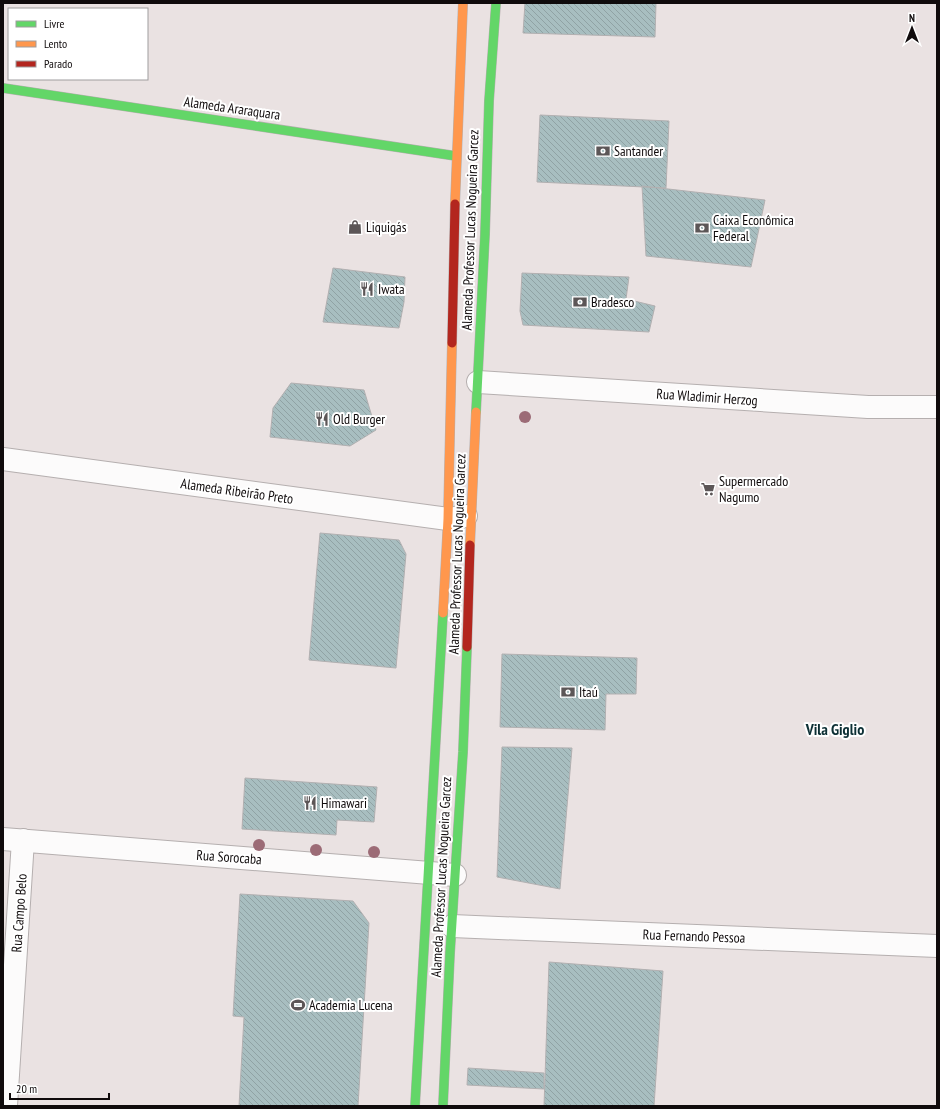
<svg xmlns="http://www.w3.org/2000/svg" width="940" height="1109" viewBox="0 0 940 1109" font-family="'PT Sans Narrow',sans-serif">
<defs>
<pattern id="building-back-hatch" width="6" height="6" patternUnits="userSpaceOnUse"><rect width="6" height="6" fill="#a8bec0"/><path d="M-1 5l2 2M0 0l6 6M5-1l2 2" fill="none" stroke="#90a2a4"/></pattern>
</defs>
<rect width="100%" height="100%" fill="#eae2e2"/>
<path fill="url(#building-back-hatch)" stroke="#b2b0b1" d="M 525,3 L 656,3 L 655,37 L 523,33 Z
M 540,115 L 669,121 L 666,188 L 537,182 Z
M 642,186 L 765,200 L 751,267 L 646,256 Z
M 333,268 L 405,277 L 404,302 L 399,328 L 323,322 Z
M 522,273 L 629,277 L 626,299 L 655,306 L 649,332 L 523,325 L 520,311 Z
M 291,383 L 364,390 L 376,430 L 350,446 L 270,437 L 273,408 Z
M 320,533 L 399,540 L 406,554 L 396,668 L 309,660 Z
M 502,654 L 637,658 L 636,694 L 606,694 L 605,730 L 500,727 Z
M 502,747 L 572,748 L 560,889 L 497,877 Z
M 245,778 L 377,787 L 374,822 L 337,820 L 336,835 L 242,829 Z
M 240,894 L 353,901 L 369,923 L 358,1106 L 239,1106 L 244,1017 L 233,1016 Z
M 549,962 L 663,971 L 654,1106 L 544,1106 Z
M 468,1068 L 544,1073 L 544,1089 L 467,1085 Z"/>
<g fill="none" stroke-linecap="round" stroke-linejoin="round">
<defs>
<path id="street" d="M 478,382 L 868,407 L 937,407
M 3,459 L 448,519 L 466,516
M 3,839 L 455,875
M 452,926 L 937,946
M 6,1106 L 23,840"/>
<path id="fast" d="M 3,88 L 456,156
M 476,412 L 485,234 L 489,101 L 496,3
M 415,1106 L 443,613
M 443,1106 L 450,953 L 463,752 L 467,647"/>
<path id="slow" d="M 455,204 L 463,3
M 470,545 L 476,412
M 443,613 L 448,519 L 452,343"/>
<path id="jam" d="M 452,343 L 455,204
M 467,647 L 470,545"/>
</defs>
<use href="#street" stroke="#b5afaf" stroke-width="24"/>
<use href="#fast" stroke="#b5afaf" stroke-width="10"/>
<use href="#slow" stroke="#b5afaf" stroke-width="10"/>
<use href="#jam" stroke="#b5afaf" stroke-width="10"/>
<use href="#street" stroke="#fcfbfb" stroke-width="22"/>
<use href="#fast" stroke="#63d668" stroke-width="9"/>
<use href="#slow" stroke="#ff974d" stroke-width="9"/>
<use href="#jam" stroke="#b3261e" stroke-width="9"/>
</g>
<g fill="#9c6b76">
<circle cx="525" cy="417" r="6"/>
<circle cx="259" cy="845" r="6"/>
<circle cx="316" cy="850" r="6"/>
<circle cx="374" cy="852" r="6"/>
</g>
<defs>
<symbol id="bank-bare" viewBox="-9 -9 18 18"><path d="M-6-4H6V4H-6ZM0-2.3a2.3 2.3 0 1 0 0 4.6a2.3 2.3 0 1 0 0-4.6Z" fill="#5c5657" stroke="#fff" stroke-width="2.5" paint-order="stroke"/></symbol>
<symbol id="shop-bare" viewBox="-9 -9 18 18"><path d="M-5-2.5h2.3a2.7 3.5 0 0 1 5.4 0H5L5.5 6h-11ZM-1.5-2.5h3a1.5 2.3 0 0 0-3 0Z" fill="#5c5657" stroke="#fff" stroke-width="2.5" paint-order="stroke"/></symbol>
<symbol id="restaurant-bare" viewBox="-9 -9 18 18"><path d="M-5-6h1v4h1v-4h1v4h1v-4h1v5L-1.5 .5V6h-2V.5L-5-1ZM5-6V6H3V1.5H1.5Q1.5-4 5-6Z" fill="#5c5657" stroke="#fff" stroke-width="2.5" paint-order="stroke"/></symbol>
<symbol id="supermarket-bare" viewBox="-9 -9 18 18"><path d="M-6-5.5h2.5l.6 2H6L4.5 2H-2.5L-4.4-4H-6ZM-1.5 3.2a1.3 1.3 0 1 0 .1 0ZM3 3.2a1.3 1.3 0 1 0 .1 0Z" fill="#5c5657" stroke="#fff" stroke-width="2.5" paint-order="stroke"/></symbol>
<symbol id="stadium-bare" viewBox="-9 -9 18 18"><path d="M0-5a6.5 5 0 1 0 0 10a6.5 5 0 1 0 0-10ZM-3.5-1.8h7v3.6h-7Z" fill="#5c5657" stroke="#fff" stroke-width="2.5" paint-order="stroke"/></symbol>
</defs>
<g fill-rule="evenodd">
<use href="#bank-bare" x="593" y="141" width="20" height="20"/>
<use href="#shop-bare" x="345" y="217" width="20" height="20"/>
<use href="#bank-bare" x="692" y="218" width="20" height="20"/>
<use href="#restaurant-bare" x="357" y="279" width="20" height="20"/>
<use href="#bank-bare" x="570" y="292" width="20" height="20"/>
<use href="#restaurant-bare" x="312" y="409" width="20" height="20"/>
<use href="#supermarket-bare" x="698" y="479" width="20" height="20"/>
<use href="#bank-bare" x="558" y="682" width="20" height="20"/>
<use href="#restaurant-bare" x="300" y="793" width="20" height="20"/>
<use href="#stadium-bare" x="288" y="995" width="20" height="20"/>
</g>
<g text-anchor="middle" stroke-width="4" stroke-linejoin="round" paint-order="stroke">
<g font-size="14" fill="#100b0c" stroke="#fff">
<text transform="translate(232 108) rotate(8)" y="5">Alameda Araraquara</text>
<text transform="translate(470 230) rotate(-88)" y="5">Alameda Professor Lucas Nogueira Garcez</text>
<text transform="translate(707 397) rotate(4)" y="5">Rua Wladimir Herzog</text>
<text transform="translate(237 491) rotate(8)" y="5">Alameda Ribeirão Preto</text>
<text transform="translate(457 554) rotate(-88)" y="5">Alameda Professor Lucas Nogueira Garcez</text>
<text transform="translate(229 857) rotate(4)" y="5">Rua Sorocaba</text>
<text transform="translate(441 877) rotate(-87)" y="5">Alameda Professor Lucas Nogueira Garcez</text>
<text transform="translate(19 913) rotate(-86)" y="5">Rua Campo Belo</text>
<text transform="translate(694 936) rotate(2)" y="5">Rua Fernando Pessoa</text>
</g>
<g font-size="14" fill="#100b0c" stroke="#fff" text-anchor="start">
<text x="614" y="156">Santander</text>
<text x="713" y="225">Caixa Econômica<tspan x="713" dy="16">Federal</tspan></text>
<text x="366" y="232">Liquigás</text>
<text x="378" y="294">Iwata</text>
<text x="591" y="307">Bradesco</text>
<text x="333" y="424">Old Burger</text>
<text x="719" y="486">Supermercado<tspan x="719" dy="16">Nagumo</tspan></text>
<text x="579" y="697">Itaú</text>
<text x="321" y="808">Himawari</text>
<text x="309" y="1010">Academia Lucena</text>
</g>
<g font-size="16" font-weight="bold" fill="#0d3035" stroke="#fff">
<text x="835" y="735">Vila Giglio</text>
</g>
</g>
<rect width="940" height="1109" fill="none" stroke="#100b0c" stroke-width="8"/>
<rect x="8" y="8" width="140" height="72" fill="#ffffff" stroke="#9f9d9e"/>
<rect x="16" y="21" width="20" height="6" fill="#63d668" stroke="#9f9d9e"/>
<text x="44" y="28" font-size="12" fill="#100b0c">Livre</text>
<rect x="16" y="41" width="20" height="6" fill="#ff974d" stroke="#9f9d9e"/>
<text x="44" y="48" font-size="12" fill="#100b0c">Lento</text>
<rect x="16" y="61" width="20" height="6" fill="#b3261e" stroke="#9f9d9e"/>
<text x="44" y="68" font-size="12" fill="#100b0c">Parado</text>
<g transform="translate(912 28)" stroke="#ffffff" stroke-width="3" paint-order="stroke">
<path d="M0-3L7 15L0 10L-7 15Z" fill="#100b0c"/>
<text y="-6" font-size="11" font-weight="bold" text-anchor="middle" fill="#100b0c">N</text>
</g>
<path d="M10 1093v6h99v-6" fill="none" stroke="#100b0c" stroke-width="2"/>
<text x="16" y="1093" font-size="12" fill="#100b0c" stroke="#ffffff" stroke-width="3" paint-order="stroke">20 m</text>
</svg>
